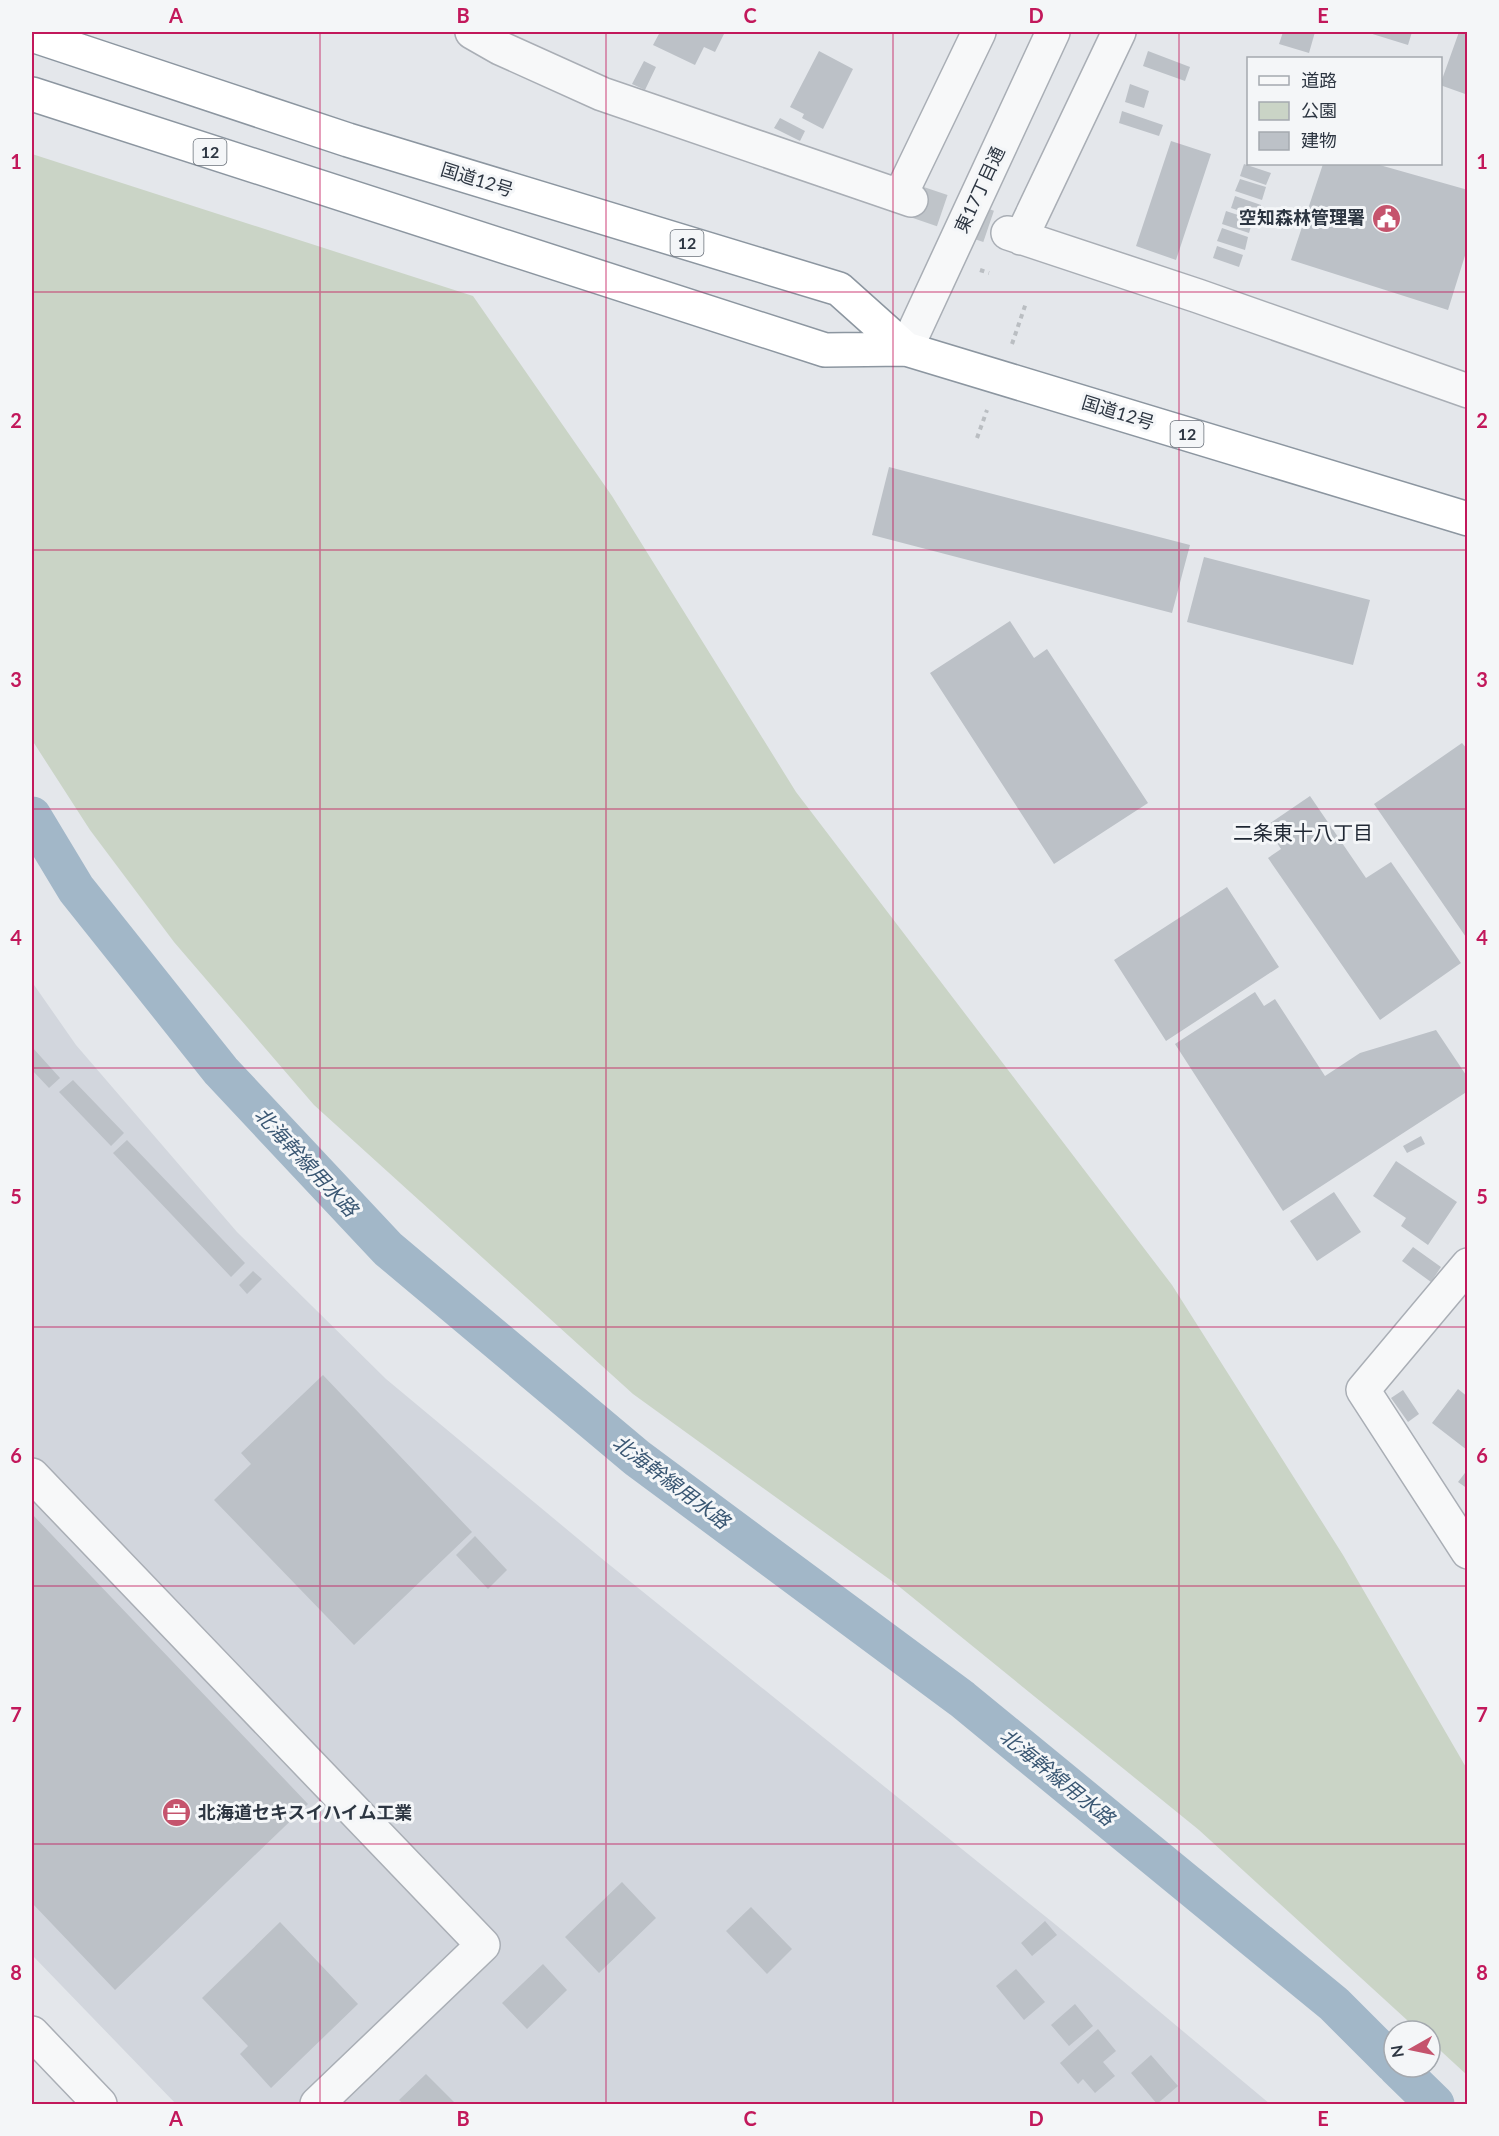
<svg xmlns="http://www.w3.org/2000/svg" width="1499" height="2136" viewBox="0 0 1499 2136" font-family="Lato,'Noto Sans JP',sans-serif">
<rect width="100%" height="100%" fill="#e4e7eb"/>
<path fill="#d2d6dd" d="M 32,982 L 76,1045 L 237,1232 L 386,1379 L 606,1562 L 1056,1925 L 1270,2104 L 176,2104 L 32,1955 Z"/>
<path fill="#cad4c6" d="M 32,154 L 473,296 L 612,496 L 796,792 L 1172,1285 L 1343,1555 L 1467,1769 L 1467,2075 L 1430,2041 L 1430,2031 L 1419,2031 L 1199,1830 L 896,1584 L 633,1394 L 314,1105 L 174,942 L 90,830 L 32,740 Z"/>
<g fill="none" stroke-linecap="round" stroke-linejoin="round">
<path stroke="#a2b7c8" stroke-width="39" d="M 32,816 L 76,889 L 221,1071 L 388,1249 L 637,1458 L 962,1699 L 1334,2004 L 1394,2064
M 1397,2067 L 1435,2104"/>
</g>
<path fill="#bcc1c7" d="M 660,32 L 725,32 L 715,52 L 704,47 L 695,65 L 653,45 Z
M 1283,32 L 1315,32 L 1309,53 L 1279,44 Z
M 1366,32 L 1412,32 L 1408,45 Z
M 1459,32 L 1468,32 L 1468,95 L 1440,85 Z
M 819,51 L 853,69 L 823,129 L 802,118 L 804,114 L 790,107 Z
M 1148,51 L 1190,67 L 1185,81 L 1143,66 Z
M 644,61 L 656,67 L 645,90 L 632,84 Z
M 1130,84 L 1149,91 L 1144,108 L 1125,102 Z
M 1122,111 L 1163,125 L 1159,136 L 1119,123 Z
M 780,118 L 805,131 L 800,141 L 774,128 Z
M 1171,141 L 1211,154 L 1176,260 L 1136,246 Z
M 1244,164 L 1271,173 L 1266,185 L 1240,176 Z
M 1323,164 L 1376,164 L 1468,190 L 1468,246 L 1448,310 L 1291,260 Z
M 1240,179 L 1266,187 L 1262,200 L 1235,191 Z
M 1235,196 L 1261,205 L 1258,217 L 1231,208 Z
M 1226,211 L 1253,220 L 1249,233 L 1222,224 Z
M 1222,228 L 1248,237 L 1245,250 L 1217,241 Z
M 1217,246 L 1243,255 L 1239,267 L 1213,258 Z
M 889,467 L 1190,545 L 1172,613 L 872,535 Z
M 1204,557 L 1370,600 L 1353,665 L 1187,622 Z
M 1010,621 L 1034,658 L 1047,649 L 1148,803 L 1054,864 L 930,673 Z
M 1462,743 L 1468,750 L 1468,940 L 1374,804 Z
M 1310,796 L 1366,878 L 1391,862 L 1461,963 L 1380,1020 L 1268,858 L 1281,849 L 1266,826 Z
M 1227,887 L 1279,967 L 1166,1041 L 1114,960 Z
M 1255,992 L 1264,1006 L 1275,999 L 1325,1076 L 1360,1053 L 1436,1030 L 1468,1078 L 1468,1091 L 1283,1211 L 1175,1044 Z
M 32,1047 L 60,1078 L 49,1088 L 32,1070 Z
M 73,1080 L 124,1133 L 111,1146 L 59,1092 Z
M 1421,1136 L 1425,1144 L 1407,1153 L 1403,1146 Z
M 127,1140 L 245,1263 L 231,1277 L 113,1153 Z
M 1396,1161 L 1457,1202 L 1428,1245 L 1401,1226 L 1406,1218 L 1373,1196 Z
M 1334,1192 L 1361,1232 L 1317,1261 L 1290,1221 Z
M 1413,1247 L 1441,1267 L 1431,1282 L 1402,1261 Z
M 253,1271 L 262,1279 L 247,1294 L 239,1285 Z
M 323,1375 L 472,1532 L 354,1645 L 214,1500 L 251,1464 L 241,1453 Z
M 1458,1389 L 1468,1397 L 1467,1450 L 1432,1423 Z
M 1403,1390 L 1419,1414 L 1408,1422 L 1391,1398 Z
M 1468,1469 L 1468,1489 L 1458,1482 Z
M 32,1514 L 308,1804 L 115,1990 L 32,1903 Z
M 475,1536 L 507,1570 L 488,1589 L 456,1555 Z
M 622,1882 L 656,1918 L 599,1973 L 565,1937 Z
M 751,1907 L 792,1949 L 767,1974 L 726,1931 Z
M 1045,1921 L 1057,1935 L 1032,1956 L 1021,1943 Z
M 280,1922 L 358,2004 L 271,2088 L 240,2054 L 248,2046 L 202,1998 Z
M 543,1964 L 567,1990 L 527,2029 L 502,2003 Z
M 1016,1969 L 1045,2002 L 1024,2020 L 996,1986 Z
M 1075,2004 L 1093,2026 L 1069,2046 L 1051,2025 Z
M 1098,2029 L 1116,2051 L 1103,2062 L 1115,2076 L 1095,2093 L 1083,2079 L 1078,2084 L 1060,2063 Z
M 1151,2055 L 1178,2086 L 1157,2104 L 1131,2073 Z
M 426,2074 L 456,2104 L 403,2104 L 399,2100 Z"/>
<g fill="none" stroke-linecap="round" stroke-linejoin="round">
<path stroke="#bfc4c9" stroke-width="33" stroke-dasharray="33 16" stroke-linecap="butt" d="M 911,200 L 1008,233"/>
<defs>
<path id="minor" d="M 472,32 L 500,48 L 602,94 L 911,200
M 900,196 L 979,32
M 1008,233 L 1198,296 L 1468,391
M 1021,238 L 1119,32
M 906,349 L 1053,32
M 1468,1265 L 1363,1390 L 1468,1552
M 32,1475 L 483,1945 L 317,2104
M 32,2033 L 100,2104"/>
<path id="highway" d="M 32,35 L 348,140 L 839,289 L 906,349
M 32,94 L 825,350 L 906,349 L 1468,519"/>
</defs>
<use href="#minor" stroke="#a9aeb5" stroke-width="36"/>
<use href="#highway" stroke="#8c96a0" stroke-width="36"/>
<path stroke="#babec2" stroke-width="4" stroke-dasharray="4.5 4.5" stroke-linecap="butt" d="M 980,270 L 989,273
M 1012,344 L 1026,303
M 977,438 L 987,410"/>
<use href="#minor" stroke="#f7f8f9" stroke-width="33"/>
<use href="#highway" stroke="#fff" stroke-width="33"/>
</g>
<path fill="none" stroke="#c2185b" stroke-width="1.5" stroke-opacity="0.55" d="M 320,32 L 320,2104M 606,32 L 606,2104M 893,32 L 893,2104M 1179,32 L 1179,2104M 32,292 L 1468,292M 32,550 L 1468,550M 32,809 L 1468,809M 32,1068 L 1468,1068M 32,1327 L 1468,1327M 32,1586 L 1468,1586M 32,1844 L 1468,1844"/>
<defs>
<symbol id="civic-disc" viewBox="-11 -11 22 22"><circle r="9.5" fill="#c5546d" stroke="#f4f6f8"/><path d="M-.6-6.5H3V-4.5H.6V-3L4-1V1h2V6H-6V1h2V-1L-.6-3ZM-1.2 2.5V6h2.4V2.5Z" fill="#fff"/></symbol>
<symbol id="office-disc" viewBox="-11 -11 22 22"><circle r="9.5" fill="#c5546d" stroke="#f4f6f8"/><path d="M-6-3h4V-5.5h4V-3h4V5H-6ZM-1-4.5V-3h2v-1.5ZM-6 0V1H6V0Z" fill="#fff"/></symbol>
</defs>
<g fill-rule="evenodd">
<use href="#civic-disc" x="1370" y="202" width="33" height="33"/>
<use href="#office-disc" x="160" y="1796" width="33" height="33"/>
</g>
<g text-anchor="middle" stroke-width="6" stroke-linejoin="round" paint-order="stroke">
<g fill="#f4f6f8" stroke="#697079" stroke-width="1.5">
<rect x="193.5" y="139" width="33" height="26" rx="4.5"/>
<rect x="670.5" y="230" width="33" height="26" rx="4.5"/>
<rect x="1170.5" y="421" width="33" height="26" rx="4.5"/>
</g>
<g font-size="16" font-weight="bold" fill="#2d3642">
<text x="210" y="158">12</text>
<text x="687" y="249">12</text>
<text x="1187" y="440">12</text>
</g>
<g font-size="18" fill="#2d3642" stroke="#f4f6f8">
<text transform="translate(477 180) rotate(17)" y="6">国道12号</text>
<text transform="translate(980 190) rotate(-65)" y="6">東17丁目通</text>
<text transform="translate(1118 413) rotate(17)" y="6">国道12号</text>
</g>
<g font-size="18" font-weight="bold" fill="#2d3642" stroke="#f4f6f8" text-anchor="end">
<text x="1365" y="224">空知森林管理署</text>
<text x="198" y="1819" text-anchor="start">北海道セキスイハイム工業</text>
</g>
<g font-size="20" fill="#1f2733" stroke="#f4f6f8">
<text x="1303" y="840">二条東十八丁目</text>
</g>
<g font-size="20" font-style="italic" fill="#3a5773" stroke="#f4f6f8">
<text transform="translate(306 1162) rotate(47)" y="7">北海幹線用水路</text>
<text transform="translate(671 1482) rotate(37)" y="7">北海幹線用水路</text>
<text transform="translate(1057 1777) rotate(39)" y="7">北海幹線用水路</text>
</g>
</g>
<rect width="1499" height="2136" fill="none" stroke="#f4f6f8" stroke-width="66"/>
<rect x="1247" y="57" width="195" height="108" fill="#f4f6f8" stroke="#a4a9af" stroke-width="1.5"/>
<rect x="1259" y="76" width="30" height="9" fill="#f7f8f9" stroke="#a4a9af" stroke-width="1.5"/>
<text x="1301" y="87" font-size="18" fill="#2d3642">道路</text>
<rect x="1259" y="102" width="30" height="18" fill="#cad4c6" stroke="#a4a9af" stroke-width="1.5"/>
<text x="1301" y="117" font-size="18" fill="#2d3642">公園</text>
<rect x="1259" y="132" width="30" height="18" fill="#bcc1c7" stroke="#a4a9af" stroke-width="1.5"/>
<text x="1301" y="147" font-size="18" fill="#2d3642">建物</text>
<g transform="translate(1412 2049) rotate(261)"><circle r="28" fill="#f4f6f8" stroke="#a4a9af" stroke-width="1.5"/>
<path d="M0-4.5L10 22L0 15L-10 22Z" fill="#c5546d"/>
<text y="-9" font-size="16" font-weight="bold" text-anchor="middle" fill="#2d3642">N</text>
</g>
<rect x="33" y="33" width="1433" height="2070" fill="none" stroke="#c2185b" stroke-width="2"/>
<g font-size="20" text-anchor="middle" font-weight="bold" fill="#c2185b">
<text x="176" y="23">A</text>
<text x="463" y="23">B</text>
<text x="750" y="23">C</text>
<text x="1036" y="23">D</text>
<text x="1323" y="23">E</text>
<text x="16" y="169">1</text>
<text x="1482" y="169">1</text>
<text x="16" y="428">2</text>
<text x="1482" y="428">2</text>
<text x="16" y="687">3</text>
<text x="1482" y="687">3</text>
<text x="16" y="945">4</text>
<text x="1482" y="945">4</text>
<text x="16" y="1204">5</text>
<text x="1482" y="1204">5</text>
<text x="16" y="1463">6</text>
<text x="1482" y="1463">6</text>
<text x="16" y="1722">7</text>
<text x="1482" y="1722">7</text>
<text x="16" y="1980">8</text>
<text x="1482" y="1980">8</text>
<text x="176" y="2126">A</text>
<text x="463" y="2126">B</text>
<text x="750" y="2126">C</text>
<text x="1036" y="2126">D</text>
<text x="1323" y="2126">E</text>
</g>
</svg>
